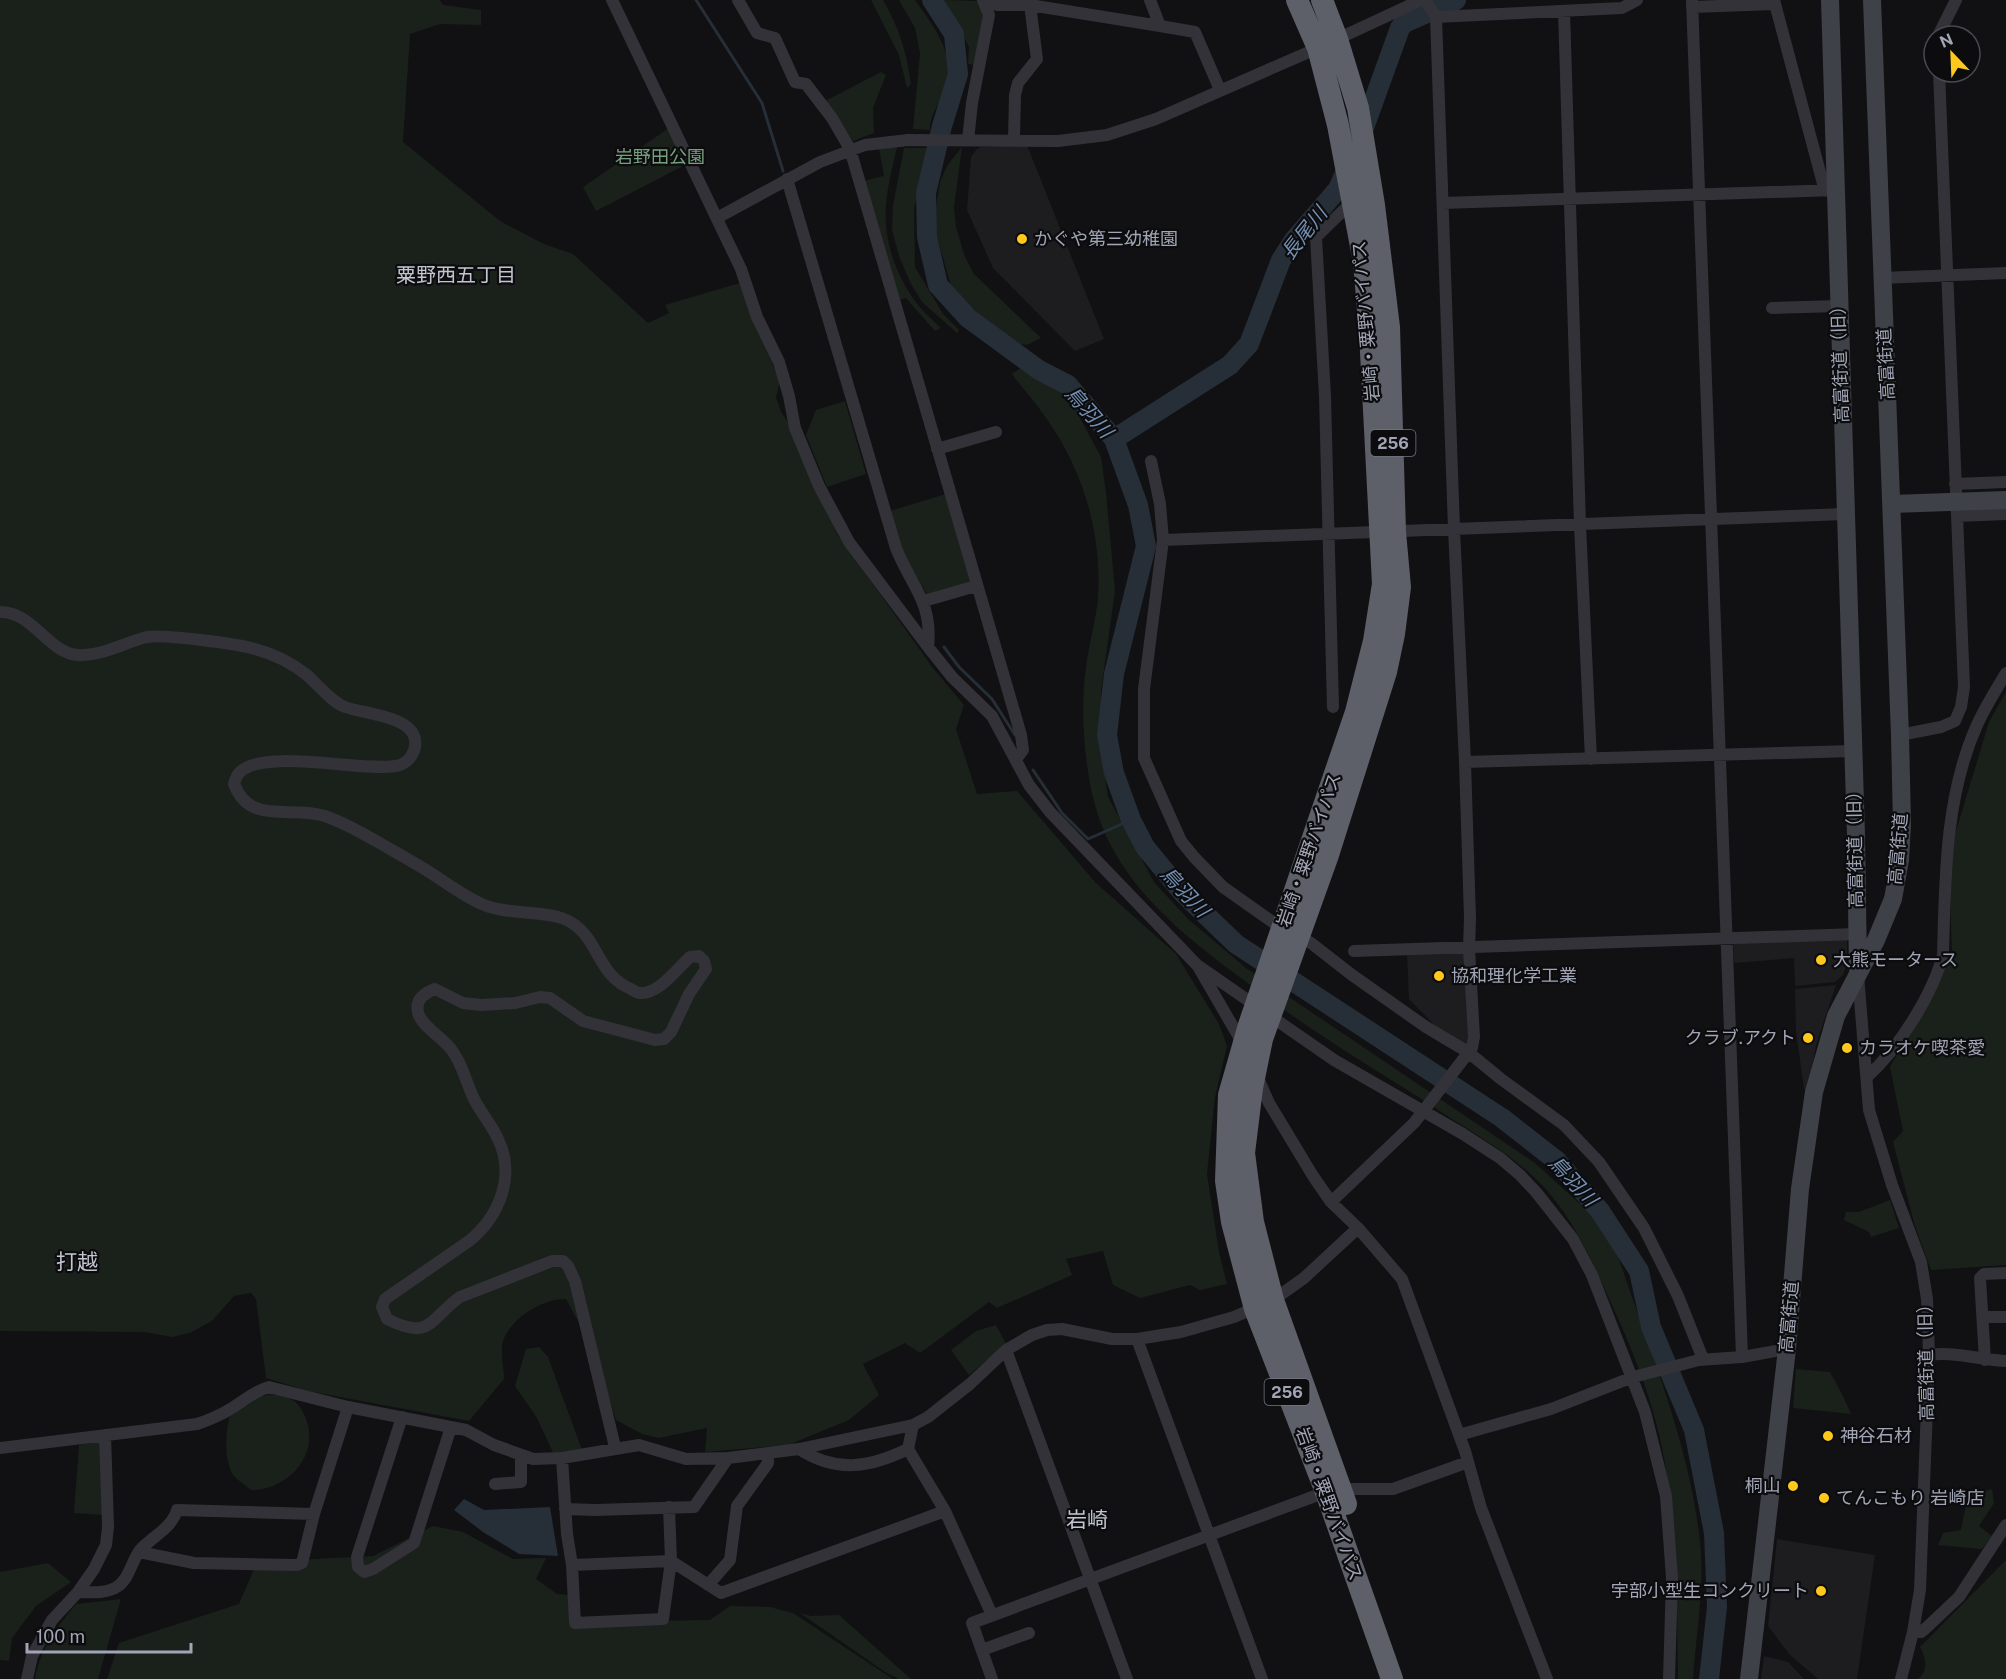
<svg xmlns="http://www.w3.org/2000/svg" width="2006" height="1679" viewBox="0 0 2006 1679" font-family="'Public Sans','Noto Sans JP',sans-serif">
<rect width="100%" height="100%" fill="#111113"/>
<path fill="#1d1d20" d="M 1027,145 L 1104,339 L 1075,351 L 993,268 L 967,210 L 971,157 L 976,150 L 980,147 Z
M 1847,938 L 1847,963 L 1843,975 L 1835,982 L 1795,986 L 1794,958 L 1734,963 L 1733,942 Z
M 1469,951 L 1468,1045 L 1439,1030 L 1409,999 L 1407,953 Z
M 1836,985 L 1816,1045 L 1809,1088 L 1804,1089 L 1796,1031 L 1795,989 Z
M 1777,1539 L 1875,1555 L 1857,1679 L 1818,1679 L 1789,1654 L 1768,1626 Z
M 1764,1656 L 1788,1662 L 1804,1679 L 1761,1679 Z"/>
<path fill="#19211a" d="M 0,0 L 440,0 L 443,5 L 481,10 L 481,25 L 440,24 L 410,34 L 403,142 L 500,221 L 544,244 L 573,254 L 648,323 L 669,313 L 665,305 L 740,283 L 780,382 L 776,397 L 781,412 L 800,439 L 837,534 L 933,668 L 964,705 L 956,729 L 977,794 L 1017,791 L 1096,883 L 1176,954 L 1219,1024 L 1227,1046 L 1215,1097 L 1207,1174 L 1219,1252 L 1227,1284 L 1200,1290 L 1190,1285 L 1140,1298 L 1113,1285 L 1103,1251 L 1066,1259 L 1072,1275 L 997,1308 L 989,1302 L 920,1353 L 905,1343 L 863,1364 L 879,1395 L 849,1420 L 788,1445 L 705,1452 L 707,1428 L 659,1438 L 642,1434 L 616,1420 L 596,1355 L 566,1299 C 542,1299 512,1317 503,1341 C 500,1351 504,1368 504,1379 L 469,1421 L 308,1391 L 266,1378 L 256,1299 L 251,1293 L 234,1296 L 212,1321 L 204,1325 L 190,1333 L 172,1337 L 145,1332 L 0,1331 Z
M 871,0 L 883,0 C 899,27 907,54 911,84 L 907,88 L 899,55 Z
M 899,0 L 915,0 C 934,27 958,56 945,91 C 940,105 930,112 930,130 L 913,129 L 920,53 L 915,28 Z
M 944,0 L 980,1 L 984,26 L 975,65 L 968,64 L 969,47 Z
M 881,72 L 886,75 L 873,108 L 874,133 L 853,141 L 825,101 Z
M 669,128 L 687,164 L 596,211 L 583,187 Z
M 897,147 C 893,166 887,187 886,206 C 883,239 896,275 915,301 C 922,311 932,319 941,328 L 935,331 L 906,298 L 898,300 L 863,181 L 884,176 L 879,149 Z
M 962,147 L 954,207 L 956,227 L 965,257 L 974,274 L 1041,338 L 1027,345 L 1010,343 L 952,289 L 935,230 L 935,213 L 940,182 L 947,166 Z
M 904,148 L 929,148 L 914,209 L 915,267 L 943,314 L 959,330 L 957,333 L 922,302 L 910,282 L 899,256 L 892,230 L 893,205 Z
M 1024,366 L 1068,396 L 1101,457 L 1106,492 L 1115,591 L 1101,691 L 1102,758 L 1108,797 L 1154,882 L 1188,919 L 1246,968 L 1535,1163 L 1591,1214 L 1603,1229 L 1617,1253 C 1648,1347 1690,1444 1700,1542 C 1705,1587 1696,1634 1693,1679 L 1678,1679 C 1677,1605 1677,1531 1664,1458 C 1654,1401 1631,1346 1607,1294 C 1589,1254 1569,1211 1537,1180 C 1508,1152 1473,1133 1440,1111 C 1383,1074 1323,1039 1268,998 C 1207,953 1141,908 1107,838 C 1085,792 1079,717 1086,667 C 1089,644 1096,620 1098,597 C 1102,534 1083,469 1046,418 C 1036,403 1023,389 1012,374 Z
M 845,401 L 866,474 L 827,487 L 806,435 L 816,410 Z
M 946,494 L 973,588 L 931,601 L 905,557 L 890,511 Z
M 2006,692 L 2006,1265 L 1931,1270 L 1915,1226 L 1893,1142 L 1903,1131 L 1890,1067 L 1952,955 L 1949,854 L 1989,722 Z
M 1890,1200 L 1899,1228 L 1871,1237 L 1869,1232 L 1844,1220 L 1846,1212 L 1859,1212 Z
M 996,1325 L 1006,1344 L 969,1375 L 951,1350 L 976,1331 Z
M 539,1347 L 548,1357 L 582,1450 L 554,1455 L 537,1418 L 515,1386 L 526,1349 Z
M 1796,1369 L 1830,1372 L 1842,1394 L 1851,1414 L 1793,1408 Z
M 276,1394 C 295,1397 303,1407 308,1425 C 316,1459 286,1490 251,1490 C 246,1485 237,1480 233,1475 C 223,1457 226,1432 230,1414 L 255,1397 Z
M 99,1440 L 102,1443 L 102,1515 L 74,1513 L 79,1445 Z
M 1992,1489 L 1994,1503 L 1979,1526 L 1992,1536 L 1982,1549 L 1938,1545 L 1943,1533 L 1961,1530 L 1968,1495 Z
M 433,1526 L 463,1532 L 513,1559 L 546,1558 L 536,1579 L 557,1594 L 571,1595 L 573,1622 L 710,1620 L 730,1606 L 770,1607 L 793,1613 L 893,1679 L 107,1679 L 119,1643 L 239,1604 L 257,1562 L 373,1556 Z
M 2006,1560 L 2006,1679 L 1918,1679 C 1929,1669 1926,1659 1920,1647 Z
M 48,1563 L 71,1582 L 36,1606 L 12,1638 L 9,1661 L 0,1660 L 0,1572 Z
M 121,1599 L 98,1679 L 35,1679 C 40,1649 57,1627 76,1604 Z
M 800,1613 L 811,1616 L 839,1615 L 911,1679 L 899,1679 L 885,1672 Z"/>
<path fill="#262e37" d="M 464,1499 L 484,1510 L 550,1507 L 558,1556 L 519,1554 L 483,1532 L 454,1510 Z"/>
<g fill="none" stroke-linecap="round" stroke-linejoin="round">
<path stroke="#262e37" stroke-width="3" d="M 696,0 L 762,103 L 783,171
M 944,647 L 959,667 L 992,699 L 1015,735
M 1033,770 L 1062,813 L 1088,839 L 1131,820"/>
<path stroke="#262e37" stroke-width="20" d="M 932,0 L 954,34 L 958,74 L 942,126 L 926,193 L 927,237 L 938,285 L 968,318 L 1039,370 L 1068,385 L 1114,439 L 1138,505 L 1146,546 L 1114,674 L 1107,735 L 1114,773 L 1131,820 L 1145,847 L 1182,892 L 1236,944 L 1502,1118 L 1557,1161 L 1600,1211 L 1639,1271 L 1651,1327 L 1694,1430 L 1714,1533 L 1717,1607 L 1709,1679
M 1361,136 L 1400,28 L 1404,23 L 1456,0
M 1114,439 L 1230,365 L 1249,344 L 1281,260 L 1294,240 L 1338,189 L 1348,166"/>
<path stroke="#323238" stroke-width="12" d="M 612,0 L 741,269 L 757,317 L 779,362 L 789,396 L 795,428 L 819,486 L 849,542 L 928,647 L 952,677 L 992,716 L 1029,785 L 1050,812 L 1197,965 L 1334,1060 L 1463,1134 L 1500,1158 L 1520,1175 L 1536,1192 L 1573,1239 L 1592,1275 L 1645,1412 L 1666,1496 L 1672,1578 L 1669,1679
M 738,0 L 757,33 L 775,38 L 795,82 L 806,84 L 832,118 L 850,149 L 1021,735 L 1023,750 L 1016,759
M 995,0 L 997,5 L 1030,5 L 1160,26
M 1150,0 L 1160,26 L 1195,32 L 1220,90
M 1692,0 L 1742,1357
M 1774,0 L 1825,191
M 1692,7 L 1775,4
M 1564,11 L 1580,525 L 1591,759
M 1436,17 L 1622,8 L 1637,0
M 1938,36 L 1956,0
M 1014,139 L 1015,95 L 1018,83 L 1037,59 L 1030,5
M 968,140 L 972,103 L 989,15 L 983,0
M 787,179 L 896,548 C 911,586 933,602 928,647
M 1443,203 L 1835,190
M 717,218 L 820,162 L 865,145 L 908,140 L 1058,141 L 1107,135 L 1156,119 L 1318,48 L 1421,0
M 1881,278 L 2006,273
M 1772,308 L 1839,306
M 937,449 L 996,432
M 1151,461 L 1160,504 L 1163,540 L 1144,689 L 1144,758 L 1181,841 L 1194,857 L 1223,887 L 1274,923 L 1311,943 L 1352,975 L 1426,1027 L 1468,1052 L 1501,1079 L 1564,1125 L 1599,1162 L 1644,1228 L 1678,1296 L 1703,1359
M 1955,484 L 2006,482
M 1957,516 L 2006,514
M 1163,540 L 1845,514
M 924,601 L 976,586
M 0,612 C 32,611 49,653 77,655 C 101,657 125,642 147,637 C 163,634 239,644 255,649 C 274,654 292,663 307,675 C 318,685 332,702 345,707 C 364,714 412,716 415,740 C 417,752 408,764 396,766 C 361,772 266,748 240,772 C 237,775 235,780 234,784 C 250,826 291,805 325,816 C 348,824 369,837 390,849 C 406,858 422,867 437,877 C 452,887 467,898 484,905 C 511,916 550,909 572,923 C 599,940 598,976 631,989 C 634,991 637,993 640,993 C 659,994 677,969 690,957 L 699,956 L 704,961 L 706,969 L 689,994 L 671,1032 L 664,1039 L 655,1040 L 583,1021 L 550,998 L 540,997 L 515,1003 L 481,1005 L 463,1003 L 435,989 C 424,993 415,1000 418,1012 C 420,1025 443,1038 451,1049 C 463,1064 466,1083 474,1099 C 481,1113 492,1125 498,1139 C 516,1176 499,1217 469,1241 L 385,1299 L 382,1307 L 387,1319 C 431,1341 428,1320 460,1297 L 552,1261 L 563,1261 L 568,1266 L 575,1281 L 615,1447
M 1333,707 L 1325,396 L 1316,237 L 1352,202
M 1900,735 L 1941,727 L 1955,721 L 1961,707 L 1964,687 L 1939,72
M 1465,762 L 1853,751
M 1354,951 L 1857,934
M 1199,968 L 1243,1044
M 1858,975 L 1869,1110 L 1892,1185 L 1921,1262 L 1927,1299 L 1929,1355 L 1920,1590 L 1913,1632 L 1901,1679
M 1257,1076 L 1269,1103 L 1313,1176 L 1331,1202 L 1358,1228 L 1402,1279 L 1465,1451 L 1481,1508 L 1547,1679
M 1867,1077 C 1898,1049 1932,996 1943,955 C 1945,879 1945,796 1977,725 C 1985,707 1996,690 2006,673
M 1331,1202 L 1414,1123 L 1472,1048 L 1474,1037 L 1469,948 L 1470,918 L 1465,762 L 1454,529 L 1436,17 L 1425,0
M 1984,1317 L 2006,1317
M 1137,1339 L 1262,1679
M 1006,1350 L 1127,1679
M 1929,1355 C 1955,1351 1980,1360 2006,1361
M 1985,1360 L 1980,1278 L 1984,1274 L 2006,1273
M 402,1417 L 357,1557 L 358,1567 L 364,1572 L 373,1569 L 414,1543 L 451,1427
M 1459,1435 L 1551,1409 L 1633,1377 L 1699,1360 L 1742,1357 L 1787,1349
M 0,1448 L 197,1424 C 209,1420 221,1415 232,1408 C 245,1400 254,1391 269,1387 L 348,1407 L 466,1430 L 494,1445 L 533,1459 L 562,1458 L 639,1445 L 686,1459 L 728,1458 L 799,1449 L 913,1425 L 928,1417 L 970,1384 L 1006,1350 L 1032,1335 L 1047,1330 L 1062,1329 L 1112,1339 L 1137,1339 L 1181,1332 L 1234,1317 L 1273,1300 L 1304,1278 L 1358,1228
M 799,1449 C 836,1473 869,1468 908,1449 L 913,1425
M 908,1449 L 945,1511
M 562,1458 L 567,1534 L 572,1565 L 671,1561 L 721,1593 L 945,1511 L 992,1615
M 495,1484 L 521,1482 L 521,1456
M 1341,1489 L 1393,1489 L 1468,1462
M 565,1509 L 595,1510 L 694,1507 L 728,1458
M 139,1552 L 194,1563 L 297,1565 L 302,1563 L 314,1514 L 348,1407
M 572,1565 L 575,1623 L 663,1619 L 671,1561 L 669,1507
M 708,1585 L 730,1560 L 737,1506 L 768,1463 L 768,1454
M 78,1592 C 90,1592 103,1594 115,1588 C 129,1581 131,1562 140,1550 C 153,1536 172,1528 177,1510 L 314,1514
M 1913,1632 L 1921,1632 L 1926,1628 L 1959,1597 L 2006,1525
M 982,1650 L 1029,1633
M 27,1679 L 32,1656 L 52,1620 L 78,1592 L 94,1569 L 106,1545 L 108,1527 L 105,1435
M 992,1679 L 972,1623 L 1326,1492"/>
<path stroke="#3f4148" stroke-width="18" d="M 1830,0 L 1856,835 L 1858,970
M 1892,504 L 2006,500
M 1749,1679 L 1787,1349 L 1800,1189 L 1814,1092 L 1836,1016 L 1876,940 L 1893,899 L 1900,860 L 1902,824 L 1900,735 L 1872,0"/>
<path stroke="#5d5f69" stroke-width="22" d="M 1297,0 L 1318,48 L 1338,125 L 1364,262 L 1370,333 L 1383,584 L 1374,641 L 1356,712 L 1249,1025 L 1229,1095 L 1226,1181 L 1232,1222 L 1255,1309 L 1326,1492 L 1392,1679
M 1322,0 L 1337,39 L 1358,108 L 1374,205 L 1389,327 L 1395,532 L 1400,587 L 1394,634 L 1386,672 L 1328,855 L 1262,1039 L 1252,1088 L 1244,1153 L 1253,1222 L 1273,1300 L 1346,1504"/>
</g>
<g fill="#ffc81c" stroke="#0c0c0e" stroke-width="2">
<circle cx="1022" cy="239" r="6"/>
<circle cx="1821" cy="960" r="6"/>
<circle cx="1439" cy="976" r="6"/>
<circle cx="1808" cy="1038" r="6"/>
<circle cx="1847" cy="1048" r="6"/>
<circle cx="1828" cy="1436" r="6"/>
<circle cx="1793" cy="1486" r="6"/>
<circle cx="1824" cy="1498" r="6"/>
<circle cx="1821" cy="1591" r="6"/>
</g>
<g text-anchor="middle" stroke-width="4.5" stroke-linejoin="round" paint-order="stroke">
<g fill="#0c0c0e" stroke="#747783" stroke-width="1.5">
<rect x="1370.5" y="430" width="45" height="26" rx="4.5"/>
<rect x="1264.5" y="1379" width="45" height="26" rx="4.5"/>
</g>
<g font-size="16" font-weight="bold" fill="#a1a5b5">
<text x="1393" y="449">256</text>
<text x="1287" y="1398">256</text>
</g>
<g font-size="18" fill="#76a17d" stroke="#0c0c0e">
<text x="660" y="163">岩野田公園</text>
</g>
<g font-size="18" fill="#a1a5b5" stroke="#0c0c0e" text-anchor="start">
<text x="1034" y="245">かぐや第三幼稚園</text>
<text x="1833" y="966">大熊モータース</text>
<text x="1451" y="982">協和理化学工業</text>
<text x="1796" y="1044" text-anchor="end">クラブ.アクト</text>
<text x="1859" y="1054">カラオケ喫茶愛</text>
<text x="1840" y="1442">神谷石材</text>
<text x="1781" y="1492" text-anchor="end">桐山</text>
<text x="1836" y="1504">てんこもり 岩崎店</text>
<text x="1809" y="1597" text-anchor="end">宇部小型生コンクリート</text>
</g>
<g font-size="18" fill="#a1a5b5" stroke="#0c0c0e">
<text transform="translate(1366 321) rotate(-95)" y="6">岩崎・粟野バイパス</text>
<text transform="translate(1840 360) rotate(-92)" y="6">高富街道（旧）</text>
<text transform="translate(1886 364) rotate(-93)" y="6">高富街道</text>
<text transform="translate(1855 845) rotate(-91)" y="6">高富街道（旧）</text>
<text transform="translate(1898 849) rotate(-85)" y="6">高富街道</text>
<text transform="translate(1309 850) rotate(-71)" y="6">岩崎・粟野バイパス</text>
<text transform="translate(1789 1317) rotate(-85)" y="6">高富街道</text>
<text transform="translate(1926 1358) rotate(-91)" y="6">高富街道（旧）</text>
<text transform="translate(1329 1504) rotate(70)" y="6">岩崎・粟野バイパス</text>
</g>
<g font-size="20" font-style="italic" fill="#7490b3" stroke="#0c0c0e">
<text transform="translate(1304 233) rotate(-52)" y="7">長尾川</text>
<text transform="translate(1089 412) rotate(49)" y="7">鳥羽川</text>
<text transform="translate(1185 892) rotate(47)" y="7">鳥羽川</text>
<text transform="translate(1573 1181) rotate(47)" y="7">鳥羽川</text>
</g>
<g font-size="20" fill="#c2c5d0" stroke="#0c0c0e">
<text x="456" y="282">粟野西五丁目</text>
</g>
<g font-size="21" fill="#c2c5d0" stroke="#0c0c0e">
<text x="77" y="1269">打越</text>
<text x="1087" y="1527">岩崎</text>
</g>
</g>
<g transform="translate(1952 54) rotate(337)"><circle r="28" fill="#0c0c0e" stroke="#484951" stroke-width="1.5"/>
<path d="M0-4.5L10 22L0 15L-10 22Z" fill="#ffc81c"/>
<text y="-9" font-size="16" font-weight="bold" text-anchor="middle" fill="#a1a5b5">N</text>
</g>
<path d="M27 1643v9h164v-9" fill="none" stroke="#a1a5b5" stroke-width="3"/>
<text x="36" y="1643" font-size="18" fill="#a1a5b5" stroke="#0c0c0e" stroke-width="4.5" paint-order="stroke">100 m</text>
</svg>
